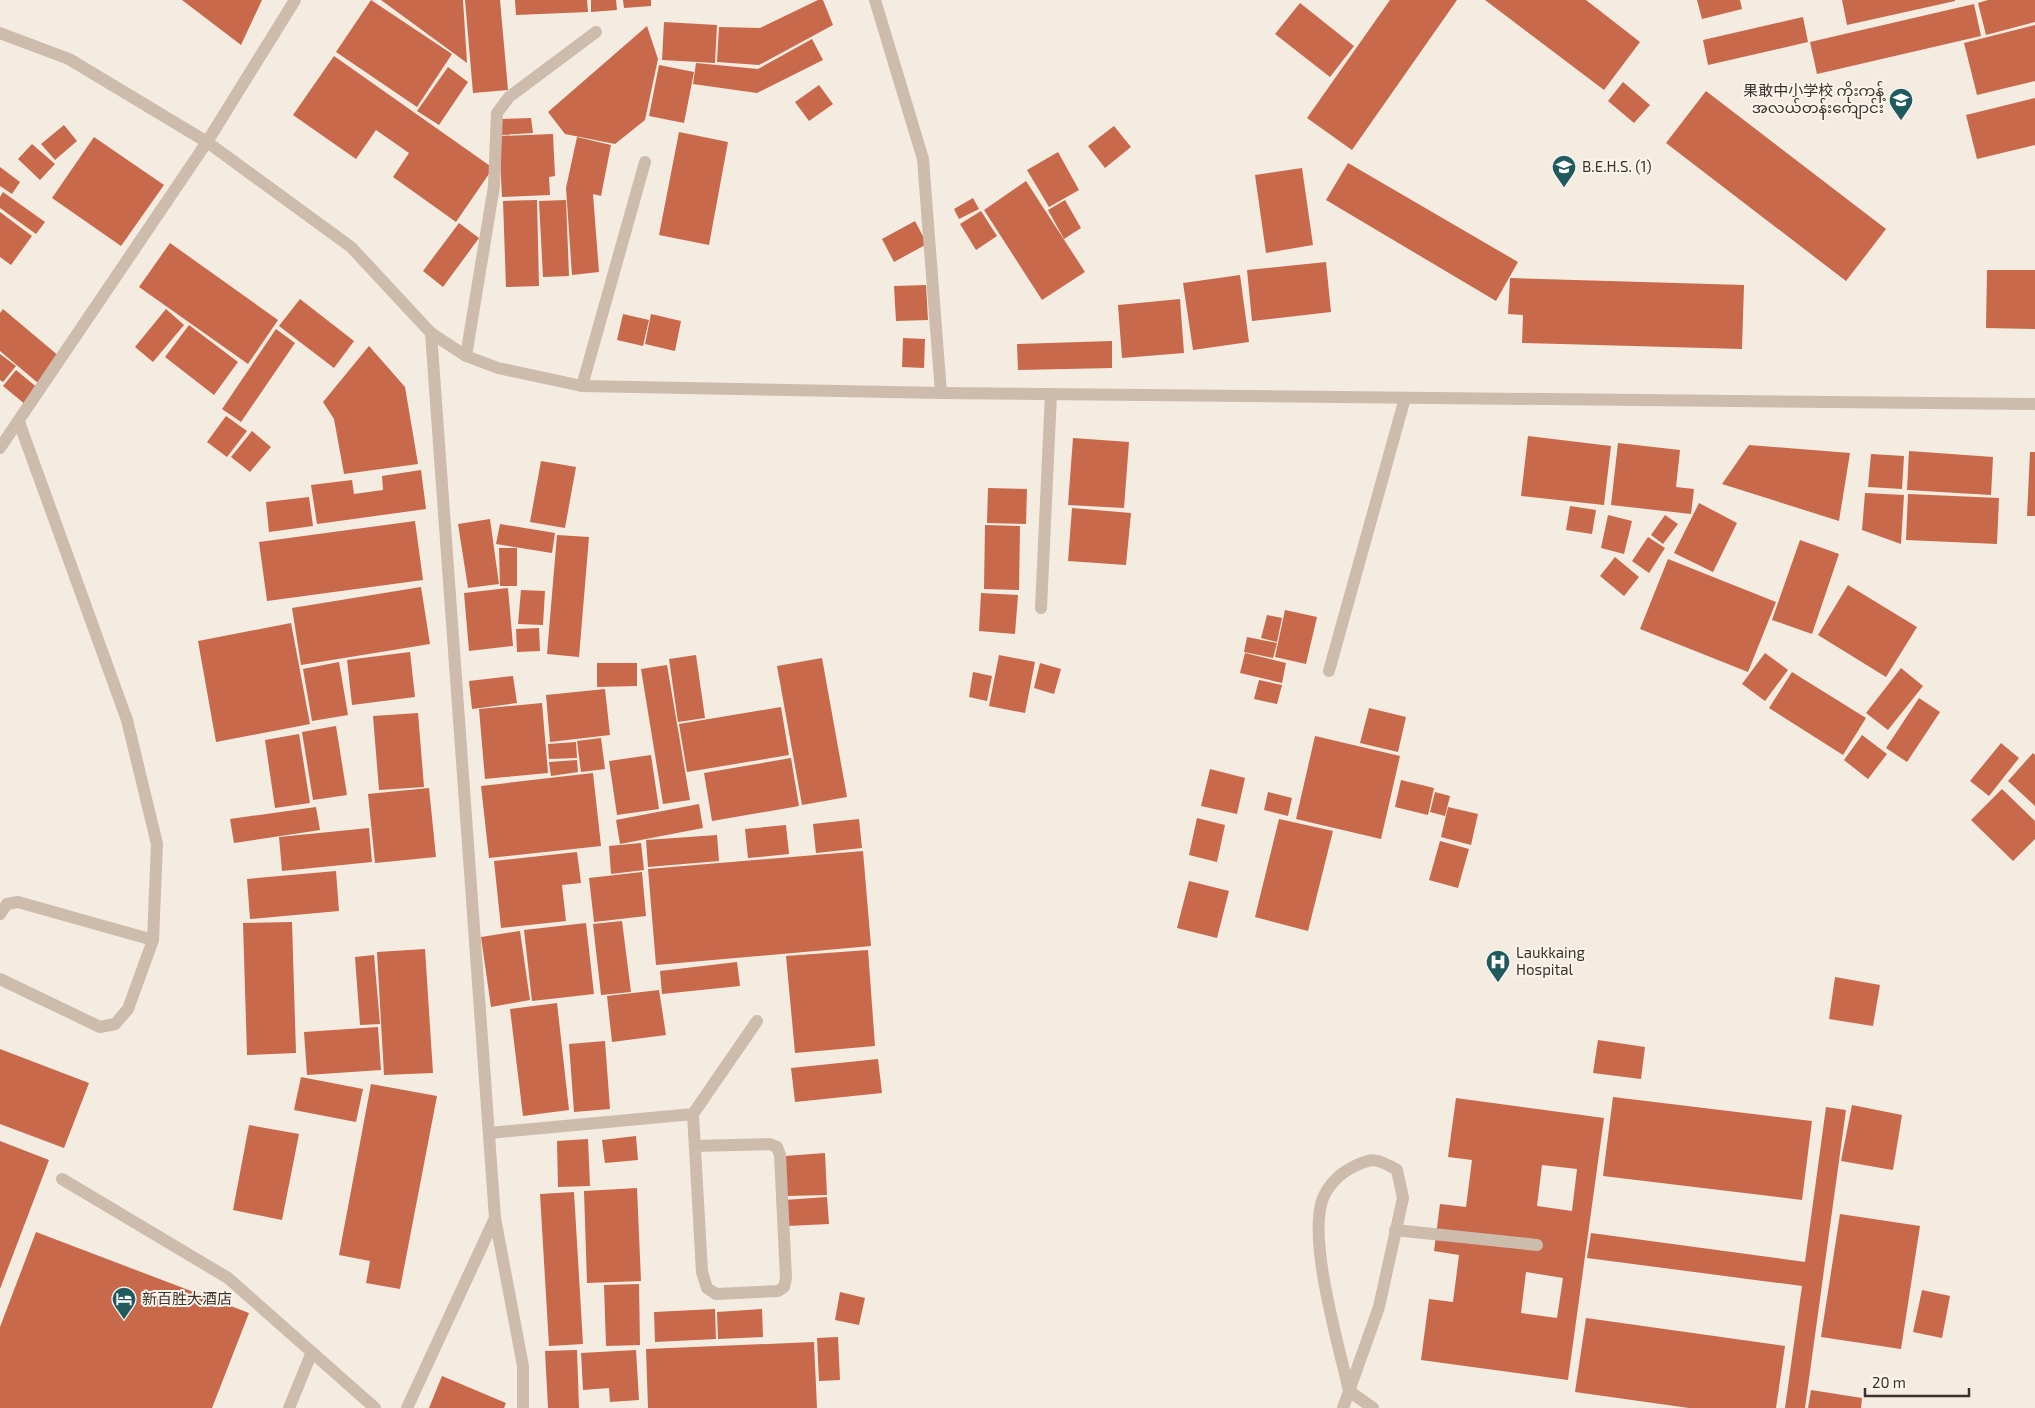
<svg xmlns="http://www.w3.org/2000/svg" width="2035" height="1408" viewBox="0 0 2035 1408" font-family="'Exo 2','Noto Sans SC','Noto Sans Myanmar',sans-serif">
<rect width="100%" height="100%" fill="#f4ebe1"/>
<path fill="#c8694b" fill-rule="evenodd" d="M 182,0 L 262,0 L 241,45 Z
M 371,0 L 452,54 L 417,107 L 336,52 Z
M 381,0 L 463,0 L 467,63 Z
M 465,0 L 500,0 L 508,90 L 473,93 Z
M 515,0 L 587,0 L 588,12 L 516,15 Z
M 591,0 L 616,0 L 617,10 L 591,12 Z
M 623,0 L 651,0 L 651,6 L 624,8 Z
M 818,0 L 823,0 L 833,25 L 759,65 L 717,62 L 719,27 L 760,28 Z
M 1390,0 L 1457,0 L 1352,150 L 1307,118 Z
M 1485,0 L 1586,0 L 1640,42 L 1604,90 Z
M 1697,0 L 1740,0 L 1742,9 L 1702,19 Z
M 1842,0 L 1955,0 L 1955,1 L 1847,25 Z
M 1988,0 L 2035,0 L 2035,22 L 1986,35 L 1978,3 Z
M 1300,3 L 1354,46 L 1330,77 L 1275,34 Z
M 1974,4 L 1981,36 L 1817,74 L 1810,42 Z
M 1803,17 L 1808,42 L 1708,65 L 1703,40 Z
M 664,22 L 717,25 L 715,63 L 662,60 Z
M 2035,25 L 2035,81 L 1977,95 L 1964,43 Z
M 647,26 L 658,59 L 645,120 L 615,144 L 565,134 L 548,112 Z
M 812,39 L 823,60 L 757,93 L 693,84 L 696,63 L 758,69 Z
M 334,56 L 493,168 L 456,222 L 393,177 L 409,153 L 376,130 L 356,159 L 293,115 Z
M 659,65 L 694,72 L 684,123 L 649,116 Z
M 448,67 L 468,82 L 439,125 L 417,111 Z
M 1623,82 L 1650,105 L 1634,123 L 1608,101 Z
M 819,85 L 833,104 L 809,121 L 795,102 Z
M 1706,91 L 1886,229 L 1846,281 L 1666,143 Z
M 2035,98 L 2035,145 L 1977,159 L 1966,115 Z
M 531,118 L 533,133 L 500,135 L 499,119 Z
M 64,125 L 77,141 L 55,160 L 41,144 Z
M 1114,126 L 1131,147 L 1105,168 L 1088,146 Z
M 679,132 L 728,142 L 709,245 L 659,235 Z
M 553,134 L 555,176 L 549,177 L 550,195 L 502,197 L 499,136 Z
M 94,137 L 164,185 L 121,246 L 52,198 Z
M 577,137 L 611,145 L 601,196 L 593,194 L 599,272 L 572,275 L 566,188 Z
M 32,144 L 55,164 L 40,180 L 18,159 Z
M 1058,152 L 1079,190 L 1049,207 L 1027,170 Z
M 1348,163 L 1518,262 L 1496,301 L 1326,200 Z
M 0,167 L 20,182 L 12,194 L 0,186 Z
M 1302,168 L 1313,245 L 1266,253 L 1255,175 Z
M 1026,181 L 1085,272 L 1042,300 L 984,210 Z
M 3,192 L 45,222 L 36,234 L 0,208 L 0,197 Z
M 973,198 L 979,209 L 959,219 L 954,209 Z
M 537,200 L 539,286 L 506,287 L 503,201 Z
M 566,200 L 569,276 L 543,277 L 539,201 Z
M 1065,200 L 1081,228 L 1064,239 L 1048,210 Z
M 981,211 L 997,236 L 976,250 L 960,224 Z
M 0,212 L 32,236 L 11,265 L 0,257 Z
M 915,221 L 927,244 L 894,262 L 882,239 Z
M 459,223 L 479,238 L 443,287 L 423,271 Z
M 170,243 L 278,320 L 248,364 L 139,287 Z
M 1326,262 L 1331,312 L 1252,321 L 1247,270 Z
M 1987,270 L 2035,270 L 2035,329 L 1986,328 Z
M 1240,275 L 1249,342 L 1193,350 L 1183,283 Z
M 1510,278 L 1744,285 L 1742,349 L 1522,343 L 1523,315 L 1508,314 Z
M 926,285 L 928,320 L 896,321 L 894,286 Z
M 300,299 L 354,341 L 334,368 L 279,326 Z
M 1180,299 L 1184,353 L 1122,358 L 1118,305 Z
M 3,309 L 60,357 L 38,383 L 0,351 L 0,313 Z
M 166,309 L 184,325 L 153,362 L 135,347 Z
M 623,314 L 649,320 L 643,346 L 617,340 Z
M 651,314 L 681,321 L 675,351 L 645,344 Z
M 189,325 L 238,362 L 214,395 L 165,357 Z
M 276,329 L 295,343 L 241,422 L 222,409 Z
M 903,338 L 925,339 L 924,368 L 902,367 Z
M 1112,341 L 1112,368 L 1018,370 L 1017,344 Z
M 369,346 L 405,387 L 418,464 L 344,474 L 334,419 L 323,402 Z
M 0,354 L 16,366 L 3,382 L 0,380 Z
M 16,370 L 39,389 L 26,405 L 3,386 Z
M 226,416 L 247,431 L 227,457 L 207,442 Z
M 252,431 L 271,447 L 250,472 L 231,457 Z
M 1528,436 L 1611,446 L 1604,505 L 1521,496 Z
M 1073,438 L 1129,442 L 1124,508 L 1068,505 Z
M 1618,443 L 1680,450 L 1676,487 L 1694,489 L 1691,514 L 1611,505 Z
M 1749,445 L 1850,453 L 1839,521 L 1722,484 Z
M 1909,451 L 1993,457 L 1991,495 L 1907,490 Z
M 2030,452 L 2035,452 L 2035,516 L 2027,516 Z
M 1871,454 L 1904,456 L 1902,489 L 1868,487 Z
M 541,461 L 576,467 L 565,528 L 530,522 Z
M 421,470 L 426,509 L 317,524 L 311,485 L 352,480 L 354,494 L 383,490 L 382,476 Z
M 988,488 L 1027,489 L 1026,524 L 987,523 Z
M 1865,493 L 1904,495 L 1901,544 L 1862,530 Z
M 1908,494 L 1999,498 L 1997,544 L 1906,540 Z
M 309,497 L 313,526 L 269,532 L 266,502 Z
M 1699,503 L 1737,523 L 1713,572 L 1674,553 Z
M 1570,506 L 1596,510 L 1592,534 L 1566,530 Z
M 1072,508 L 1131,513 L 1126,565 L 1068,561 Z
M 1608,515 L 1632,521 L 1624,554 L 1601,548 Z
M 1665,515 L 1678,524 L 1663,544 L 1651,535 Z
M 490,519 L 499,584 L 468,588 L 458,524 Z
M 415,521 L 423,580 L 267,601 L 259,542 Z
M 500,524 L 555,533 L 552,553 L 496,544 Z
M 985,525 L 1020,526 L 1019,590 L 984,589 Z
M 557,535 L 589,537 L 579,657 L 547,654 Z
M 1648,537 L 1665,548 L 1649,573 L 1632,561 Z
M 1800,540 L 1839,554 L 1812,634 L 1772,620 Z
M 499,548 L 517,548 L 517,586 L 500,586 Z
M 1615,557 L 1639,577 L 1624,596 L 1600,576 Z
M 1668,559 L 1776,602 L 1748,672 L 1640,629 Z
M 1848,585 L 1917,627 L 1886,677 L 1818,635 Z
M 421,587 L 430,644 L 301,665 L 292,608 Z
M 508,588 L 513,646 L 469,651 L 464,593 Z
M 521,590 L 545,591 L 543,625 L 518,624 Z
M 981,593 L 1018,595 L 1015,634 L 979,631 Z
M 1285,610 L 1317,617 L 1306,664 L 1275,657 Z
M 1267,615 L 1282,618 L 1277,642 L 1261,638 Z
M 291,623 L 310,724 L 216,742 L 198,641 Z
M 539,628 L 540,651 L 517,652 L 516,629 Z
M 1247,637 L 1277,643 L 1273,658 L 1244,652 Z
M 410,652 L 415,697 L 352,705 L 347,660 Z
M 1245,653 L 1286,663 L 1282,683 L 1240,673 Z
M 1765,653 L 1788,670 L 1765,701 L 1742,684 Z
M 696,655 L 705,718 L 678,722 L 669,659 Z
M 999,655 L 1035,662 L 1025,713 L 989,706 Z
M 822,658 L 847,797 L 802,805 L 777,666 Z
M 339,662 L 348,715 L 312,721 L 303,669 Z
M 597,663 L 637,663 L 637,686 L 597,687 Z
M 1040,663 L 1061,669 L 1054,694 L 1034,688 Z
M 667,665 L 690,800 L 663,804 L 641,669 Z
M 1901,668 L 1923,686 L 1888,730 L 1866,713 Z
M 973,672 L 992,676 L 987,701 L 969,697 Z
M 1792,672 L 1866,718 L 1843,755 L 1769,708 Z
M 513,676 L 517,703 L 472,709 L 469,681 Z
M 1259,680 L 1282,685 L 1277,704 L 1254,699 Z
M 605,689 L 610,735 L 550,742 L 546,695 Z
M 1919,698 L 1940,712 L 1907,762 L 1886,748 Z
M 542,703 L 548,773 L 485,779 L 479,709 Z
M 781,707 L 789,755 L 687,772 L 679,724 Z
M 1369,708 L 1406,717 L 1398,752 L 1360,743 Z
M 418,713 L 424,787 L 379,790 L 373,716 Z
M 336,726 L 347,795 L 313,800 L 302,732 Z
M 299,734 L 310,803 L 275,808 L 265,740 Z
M 1862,735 L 1887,754 L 1868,779 L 1844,760 Z
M 1315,736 L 1400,756 L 1381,839 L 1296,819 Z
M 601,738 L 605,769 L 581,772 L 577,741 Z
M 576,742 L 577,758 L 549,759 L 548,744 Z
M 2001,743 L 2019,758 L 1989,796 L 1970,781 Z
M 2033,753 L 2035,755 L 2035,806 L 2008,781 Z
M 651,755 L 659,809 L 617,815 L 609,761 Z
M 791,758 L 799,806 L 712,821 L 704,773 Z
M 577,760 L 578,772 L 551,776 L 549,762 Z
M 1210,769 L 1245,778 L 1237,814 L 1201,806 Z
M 593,773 L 601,846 L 489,858 L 481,786 Z
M 1401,780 L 1434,788 L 1428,815 L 1395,807 Z
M 429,788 L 436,857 L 375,863 L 368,794 Z
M 2002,789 L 2035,821 L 2035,839 L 2013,861 L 1971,820 Z
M 1268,792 L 1292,798 L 1288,816 L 1264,810 Z
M 1435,792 L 1450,796 L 1445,816 L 1430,812 Z
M 699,804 L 703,828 L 620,844 L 616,820 Z
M 316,807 L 320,830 L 234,843 L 230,819 Z
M 1448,807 L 1478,814 L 1471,845 L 1441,837 Z
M 1197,818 L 1225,825 L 1217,862 L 1189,855 Z
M 859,819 L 862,848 L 816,853 L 813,824 Z
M 1279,819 L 1333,831 L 1308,931 L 1255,917 Z
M 786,825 L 789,854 L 748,858 L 745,829 Z
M 369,828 L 372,862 L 282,871 L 279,837 Z
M 717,835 L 719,861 L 648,867 L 646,840 Z
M 1440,841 L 1469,849 L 1458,888 L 1429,880 Z
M 641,843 L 644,870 L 611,874 L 609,846 Z
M 863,851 L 871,946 L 656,965 L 648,869 Z
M 577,852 L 581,883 L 562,885 L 566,921 L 501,928 L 494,861 Z
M 336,871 L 339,911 L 250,919 L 247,879 Z
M 642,872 L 646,916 L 594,922 L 589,878 Z
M 1189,881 L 1229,891 L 1217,938 L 1177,928 Z
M 622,921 L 631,992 L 601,995 L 593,924 Z
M 292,922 L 296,1053 L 247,1055 L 243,923 Z
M 586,923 L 594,994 L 532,1001 L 524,930 Z
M 520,931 L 530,1000 L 491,1007 L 481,937 Z
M 425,949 L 433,1073 L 384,1075 L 377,952 Z
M 868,950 L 875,1046 L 795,1053 L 786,956 Z
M 374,955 L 380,1024 L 360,1025 L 355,957 Z
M 737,962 L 740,986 L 662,994 L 660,971 Z
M 1835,977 L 1880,985 L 1873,1026 L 1829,1019 Z
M 659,990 L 666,1035 L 612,1042 L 607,996 Z
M 557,1003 L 569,1110 L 523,1116 L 510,1009 Z
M 378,1027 L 381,1070 L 307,1075 L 304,1032 Z
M 1598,1040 L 1645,1047 L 1641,1079 L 1593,1073 Z
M 605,1041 L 610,1109 L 574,1112 L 569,1044 Z
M 0,1049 L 89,1083 L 64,1148 L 0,1124 Z
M 878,1059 L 882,1093 L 795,1102 L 791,1068 Z
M 301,1077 L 363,1089 L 356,1122 L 294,1110 Z
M 371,1084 L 437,1096 L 400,1289 L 366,1283 L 370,1261 L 339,1255 Z
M 1613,1097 L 1812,1121 L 1802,1200 L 1603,1176 Z
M 1456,1098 L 1604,1118 L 1568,1380 L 1421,1360 L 1429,1299 L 1453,1302 L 1459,1255 L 1434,1251 L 1440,1204 L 1466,1207 L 1472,1160 L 1448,1157 ZM 1542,1165 L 1577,1169 L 1572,1211 L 1537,1206 ZM 1526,1272 L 1563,1278 L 1557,1318 L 1521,1313 Z
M 1852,1105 L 1902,1115 L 1893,1170 L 1841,1161 Z
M 1826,1107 L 1846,1110 L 1805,1408 L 1785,1408 L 1802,1286 L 1587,1258 L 1591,1233 L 1805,1262 Z
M 249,1125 L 299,1134 L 282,1220 L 233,1210 Z
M 636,1136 L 638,1160 L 605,1163 L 602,1140 Z
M 588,1139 L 590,1186 L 558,1187 L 557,1141 Z
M 0,1141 L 49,1160 L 0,1289 Z
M 825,1153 L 827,1195 L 787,1196 L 785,1156 Z
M 637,1188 L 641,1281 L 587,1283 L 584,1191 Z
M 574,1192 L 583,1344 L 549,1346 L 540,1194 Z
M 827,1197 L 829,1224 L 787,1226 L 785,1200 Z
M 1840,1214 L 1920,1226 L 1901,1349 L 1821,1337 Z
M 36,1232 L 249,1313 L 212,1408 L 0,1408 L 0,1327 Z
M 639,1284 L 640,1345 L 606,1346 L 604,1285 Z
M 1922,1290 L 1950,1296 L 1942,1338 L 1913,1332 Z
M 840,1292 L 865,1298 L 859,1325 L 835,1320 Z
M 715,1309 L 716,1339 L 655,1342 L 654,1312 Z
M 762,1309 L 763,1337 L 718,1339 L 717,1312 Z
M 1586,1318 L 1785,1346 L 1776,1408 L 1689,1408 L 1575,1392 Z
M 838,1337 L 840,1380 L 819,1381 L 817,1338 Z
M 814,1342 L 817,1408 L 648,1408 L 646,1349 Z
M 577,1350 L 579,1408 L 548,1408 L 545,1351 Z
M 636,1350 L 639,1400 L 610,1402 L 609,1388 L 583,1390 L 581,1353 Z
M 442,1376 L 506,1403 L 504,1408 L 429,1408 Z
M 1811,1390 L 1862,1398 L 1861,1408 L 1808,1408 Z"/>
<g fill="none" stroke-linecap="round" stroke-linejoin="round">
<path stroke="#cdbbac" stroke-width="12" d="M 875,0 L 923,159 L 941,393
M 466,356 L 494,186 L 497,113 L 509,97 L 596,32
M 582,386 L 645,162
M 0,448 L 207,142 L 295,0
M 1329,671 L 1405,398
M 0,914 L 7,904 L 18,902 L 153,940
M 0,979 L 100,1027 L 115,1024 L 128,1009 L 153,940 L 157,844 L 127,720 L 19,422
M 489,1133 L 693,1114
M 695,1146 L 770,1144 L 777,1147 L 780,1155 L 786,1278 L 784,1287 L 778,1291 L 716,1294 L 707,1288 L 702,1272 L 693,1114 L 757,1021
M 1395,1230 L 1537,1245
M 1343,1408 L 1379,1307 L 1403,1198 L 1397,1170 C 1377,1158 1372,1157 1351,1168 C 1339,1174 1328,1186 1323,1198 C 1307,1239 1339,1346 1349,1391 L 1373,1408"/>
<path stroke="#cdbbac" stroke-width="12" d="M 431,333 L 495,1218 L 523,1366 L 523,1408
M 1041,608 L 1051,394
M 62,1179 L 228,1278 L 375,1408
M 289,1408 L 312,1352
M 407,1408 L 495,1218"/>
<path stroke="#cdbbac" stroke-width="12" d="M 0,33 L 69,59 L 207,142 L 351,247 L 431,333 L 466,356 L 498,368 L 582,386 L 941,393 L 2035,404"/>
</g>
<defs>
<symbol id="school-pin" viewBox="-11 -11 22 30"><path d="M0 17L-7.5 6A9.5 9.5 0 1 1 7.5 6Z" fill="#1f5a5e" stroke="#fbf5ee"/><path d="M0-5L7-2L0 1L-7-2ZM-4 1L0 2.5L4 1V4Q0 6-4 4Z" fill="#fff"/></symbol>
<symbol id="hospital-pin" viewBox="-11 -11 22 30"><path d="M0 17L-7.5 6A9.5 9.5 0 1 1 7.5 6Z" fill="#1f5a5e" stroke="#fbf5ee"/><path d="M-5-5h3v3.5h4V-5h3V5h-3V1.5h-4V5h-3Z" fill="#fff"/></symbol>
<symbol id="hotel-pin" viewBox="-11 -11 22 30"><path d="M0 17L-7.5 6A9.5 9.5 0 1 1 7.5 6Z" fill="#1f5a5e" stroke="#fbf5ee"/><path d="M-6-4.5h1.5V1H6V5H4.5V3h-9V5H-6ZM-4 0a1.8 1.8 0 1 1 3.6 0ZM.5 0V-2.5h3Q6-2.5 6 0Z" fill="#fff"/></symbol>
</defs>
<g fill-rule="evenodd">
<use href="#school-pin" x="1887" y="86" width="28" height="38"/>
<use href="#school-pin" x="1550" y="153" width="28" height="38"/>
<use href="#hospital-pin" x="1484" y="948" width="28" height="38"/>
<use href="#hotel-pin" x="110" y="1285" width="28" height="38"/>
</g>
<g text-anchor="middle" stroke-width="4" stroke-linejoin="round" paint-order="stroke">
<g font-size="15" fill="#3b302b" stroke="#fbf5ee" text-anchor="start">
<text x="1884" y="96" text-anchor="end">果敢中小学校 ကိုးကန့်<tspan x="1884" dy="17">အလယ်တန်းကျောင်း</tspan></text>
<text x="1582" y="172">B.E.H.S. (1)</text>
<text x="1516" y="958">Laukkaing<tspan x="1516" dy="17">Hospital</tspan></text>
<text x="142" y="1304">新百胜大酒店</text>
</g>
</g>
<path d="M1865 1388v8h104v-8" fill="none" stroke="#3b302b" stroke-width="2.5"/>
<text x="1872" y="1388" font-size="15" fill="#3b302b" stroke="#fbf5ee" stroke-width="4" paint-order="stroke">20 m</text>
</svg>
